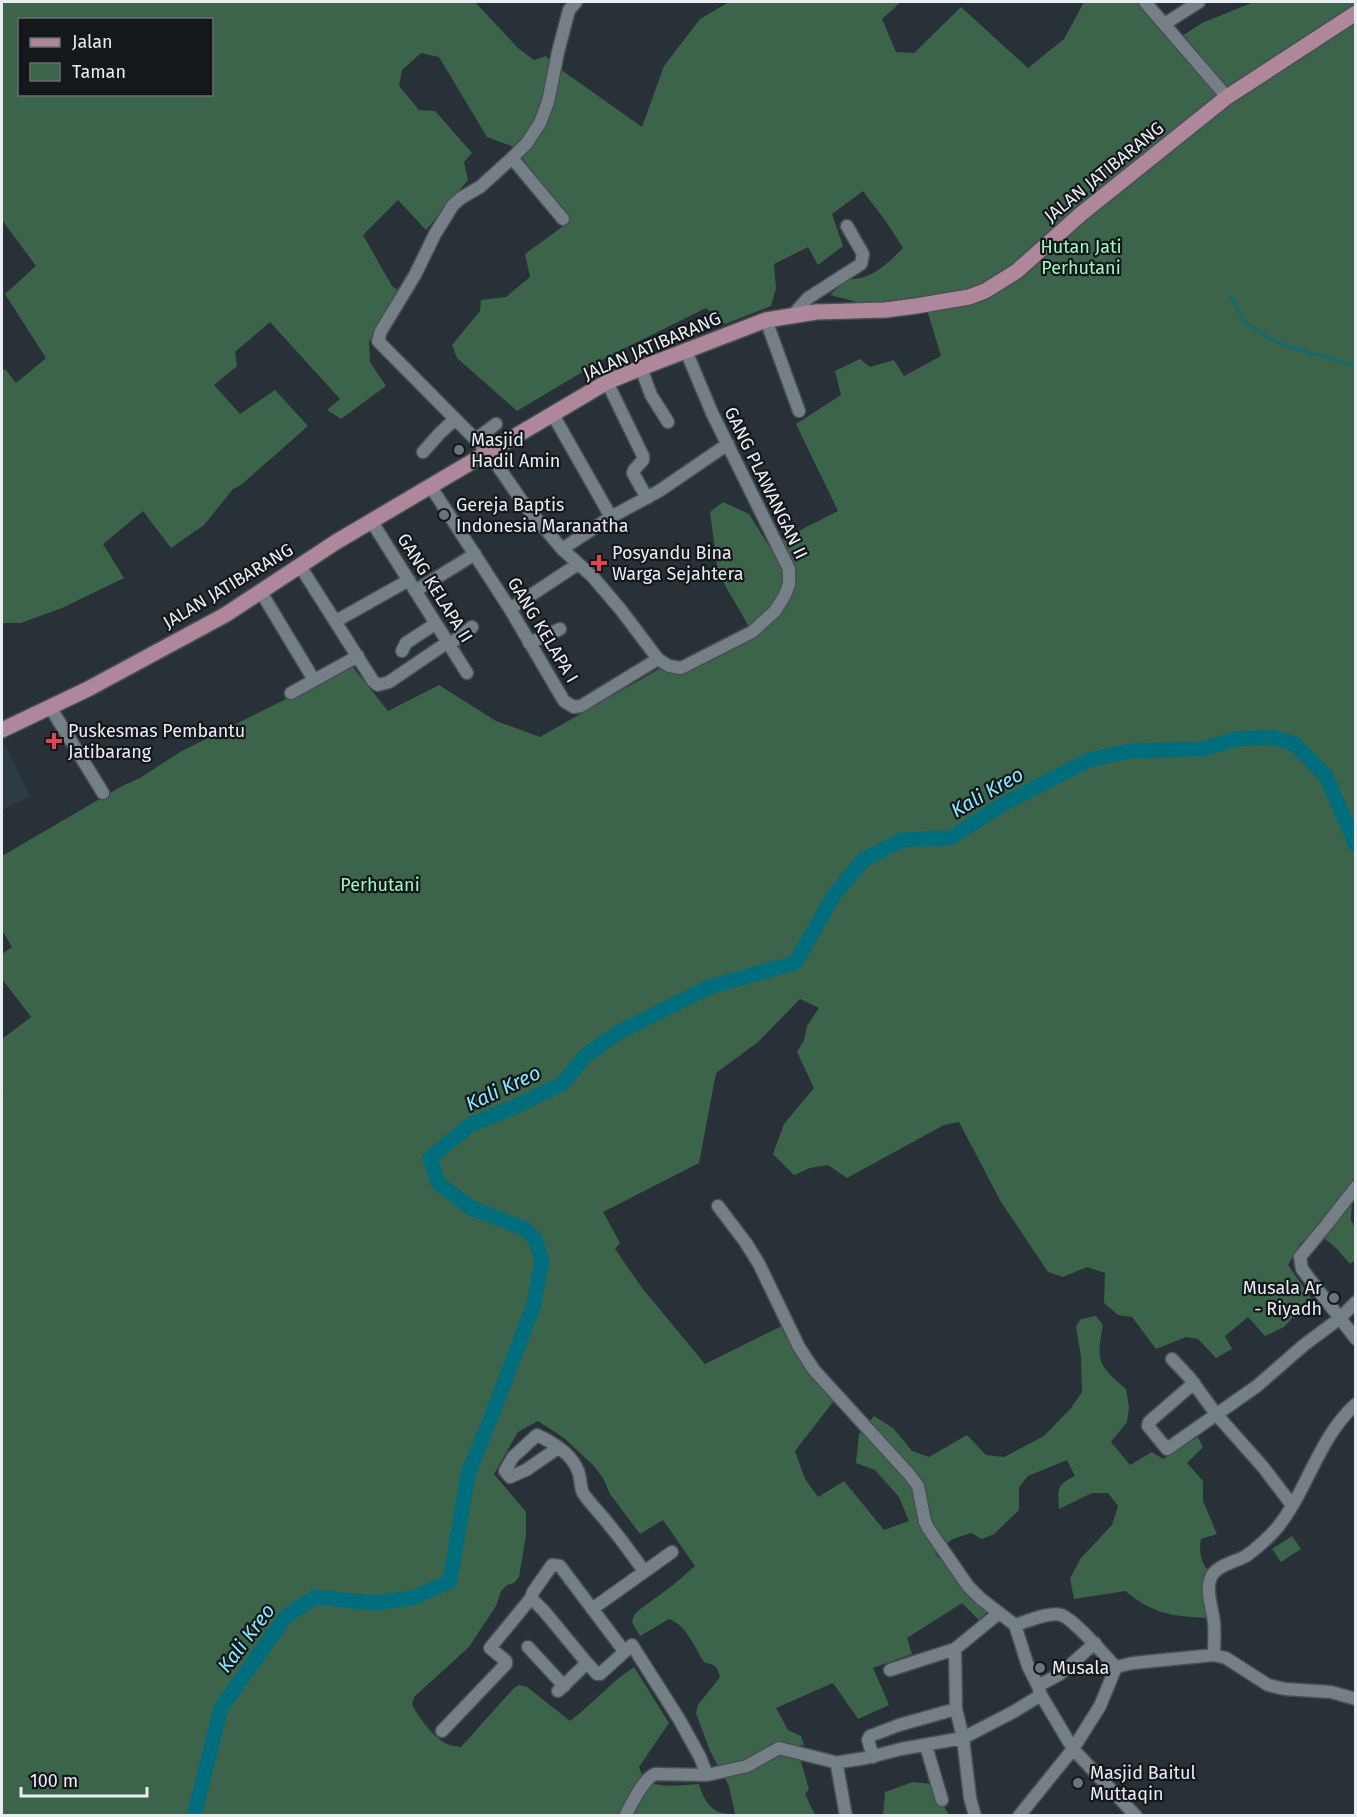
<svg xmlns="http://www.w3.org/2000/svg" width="1357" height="1817" viewBox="0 0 1357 1817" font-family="'Fira Sans',sans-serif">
<rect width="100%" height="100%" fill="#283137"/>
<path fill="#2d3b46" d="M 2,738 L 30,796 L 2,810 Z"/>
<path fill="#3c644a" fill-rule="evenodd" d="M 2,2 L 475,2 L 518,48 L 534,60 L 546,56 L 553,64 L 642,127 L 664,66 L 700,19 L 729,2 L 901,2 L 882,19 L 896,52 L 914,53 L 961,7 L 1028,68 L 1064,39 L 1084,2 L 1136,2 L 1173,42 L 1202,23 L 1254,2 L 1355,2 L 1356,1176 L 1353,1180 L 1351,1220 L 1355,1228 L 1355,1260 L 1350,1264 L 1337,1249 L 1316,1231 L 1301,1243 L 1288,1265 L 1311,1298 L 1284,1327 L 1265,1336 L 1248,1317 L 1225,1336 L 1232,1349 L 1216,1358 L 1198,1339 L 1186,1337 L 1156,1349 L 1132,1317 L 1118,1315 L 1104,1303 L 1105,1273 L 1087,1267 L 1063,1277 L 1048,1272 L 1001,1202 L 959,1122 L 944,1125 L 847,1178 L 828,1165 L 810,1168 L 794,1175 L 773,1154 L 784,1124 L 814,1088 L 797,1052 L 804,1040 L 807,1026 L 819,1008 L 800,999 L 758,1042 L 716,1073 L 699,1163 L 603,1212 L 620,1243 L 615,1249 L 642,1288 L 705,1364 L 792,1321 L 823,1373 L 840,1393 L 795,1451 L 805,1479 L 818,1497 L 844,1481 L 884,1530 L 909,1521 L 899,1497 L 875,1470 L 856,1463 L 859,1434 L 874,1416 L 893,1428 L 912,1451 L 929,1457 L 967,1435 L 986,1455 L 1004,1457 L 1044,1436 L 1071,1408 L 1082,1392 L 1081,1357 L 1076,1326 L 1081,1319 L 1096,1316 L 1103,1325 C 1096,1362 1098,1365 1126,1389 L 1129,1407 L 1127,1422 L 1111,1442 L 1130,1465 L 1152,1452 L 1163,1459 L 1198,1437 L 1203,1447 L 1187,1463 L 1203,1481 L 1203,1501 L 1217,1534 L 1201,1539 C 1199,1550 1200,1559 1206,1568 L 1214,1571 L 1205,1593 L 1207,1618 C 1170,1616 1154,1614 1125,1591 L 1074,1599 L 1070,1578 L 1081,1558 L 1112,1525 L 1118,1506 L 1108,1493 L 1092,1493 L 1059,1509 C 1058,1489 1056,1485 1075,1476 L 1067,1460 L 1028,1476 L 1019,1487 L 1019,1510 L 994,1534 L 982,1539 L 971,1533 L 953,1539 L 935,1552 L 937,1556 L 989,1610 L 979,1620 L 962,1603 L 907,1638 L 912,1654 L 873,1668 L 889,1705 L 858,1719 L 833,1683 L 776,1708 L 788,1730 L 801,1736 L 804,1745 L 795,1746 L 801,1762 L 809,1789 L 805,1794 L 815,1815 L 2,1815 L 2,1092 L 4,1090 L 2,1088 L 2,1039 L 31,1017 L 2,979 L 2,954 L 12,947 L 2,930 L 2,856 L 122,786 L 140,778 L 180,752 L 352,666 L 388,711 L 439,685 L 496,721 L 540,737 L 659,669 L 679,674 L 752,632 L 718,573 L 710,512 L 723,502 L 749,514 L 769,546 L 838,511 L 796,424 L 841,395 L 835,371 L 860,359 L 870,367 L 894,360 L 904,376 L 941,356 L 927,310 L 869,305 L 830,295 L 847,279 C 871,281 888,263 903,248 L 887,223 L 863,191 L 832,214 L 843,246 L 818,265 L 808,247 L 774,264 L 776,288 L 771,306 L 725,324 L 706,308 L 609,356 L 517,411 L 457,358 L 452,345 L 480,311 L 481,300 L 506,297 L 530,277 L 525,254 L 570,221 L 514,147 L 487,137 L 439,57 L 421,53 L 402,70 L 399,86 L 419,110 L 435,111 L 472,153 L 464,162 L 468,180 L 426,230 L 398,200 L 363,235 L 392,286 L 399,291 L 369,341 L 370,362 L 386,386 L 341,419 L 327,410 L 340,399 L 270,322 L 235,352 L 237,366 L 214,385 L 240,414 L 275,390 L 308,426 L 241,485 L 233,489 L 204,525 L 171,548 L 143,511 L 103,544 L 124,578 L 62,608 L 21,623 L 2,623 L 2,371 L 5,369 L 16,383 L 46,358 L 5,294 L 36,266 L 2,220 ZM 20,20 L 212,20 L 212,94 L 20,94 ZM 538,1421 L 564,1438 L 593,1465 L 603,1478 L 610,1494 L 640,1534 L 663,1520 L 695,1566 L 672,1586 L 639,1610 L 634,1615 L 632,1622 L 640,1636 L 669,1619 C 688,1626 694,1648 705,1663 C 715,1664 718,1667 720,1677 L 698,1705 L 696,1713 L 710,1751 L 729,1786 L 735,1814 C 713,1815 705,1804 699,1784 C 683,1785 659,1789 646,1780 C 642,1777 641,1772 639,1767 L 669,1723 L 634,1667 C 610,1683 592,1704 570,1721 L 527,1687 L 519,1685 L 513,1689 L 461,1747 C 457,1746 451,1746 447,1744 C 435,1739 417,1716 412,1704 L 414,1697 L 469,1647 L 496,1606 L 501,1591 L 507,1585 L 514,1583 L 519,1577 L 526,1535 L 526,1512 L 494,1474 L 518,1432 Z
M 1292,1536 L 1301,1549 L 1281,1562 L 1272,1549 Z
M 913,1782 L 931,1784 L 949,1815 L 883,1816 L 885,1792 Z"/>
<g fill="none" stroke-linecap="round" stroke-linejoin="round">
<path stroke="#006d7d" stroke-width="2" d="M 1230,296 L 1245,322 L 1269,338 L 1287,346 L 1356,366"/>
<path stroke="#006d7d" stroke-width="15" d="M 194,1816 L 221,1708 L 286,1616 L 315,1597 L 372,1603 L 413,1598 L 450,1581 L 468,1474 L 492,1415 L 534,1304 L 542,1260 L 535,1239 L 525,1229 L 471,1208 L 438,1183 L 430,1158 L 470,1125 L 514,1107 L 562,1084 L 585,1056 L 619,1032 L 709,987 L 795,963 L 834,895 L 863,860 L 902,840 L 950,838 L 1007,802 L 1089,760 L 1130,751 L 1202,749 L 1237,739 L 1272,737 L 1295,744 L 1326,776 L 1356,845"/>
<defs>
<path id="minor" d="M 576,2 L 569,10 L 558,52 L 548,102 L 540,123 L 527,143 L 512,158 L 480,187 L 461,198 L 453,205 L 435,234 L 415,275 L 381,331 L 378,341 L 488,452 L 524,504 L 562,549 L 593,577 L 621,610 L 658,659 L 669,666 L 681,668 L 752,632 L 775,611 L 785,595 L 789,584 L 789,569 L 712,413 L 686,351
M 1145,2 L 1227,97
M 1166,23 L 1199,2
M 512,158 L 563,219
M 793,315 L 808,298 L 861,264 L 863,254 L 847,226
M 766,320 L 799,411
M 641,368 L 651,395 L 668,422
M 607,382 L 643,456 L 643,460 L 634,470 L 633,473 L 647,498
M 552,413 L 611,517
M 476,439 L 496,424
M 423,452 L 440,433 L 455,419
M 431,487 L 510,609 L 564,701 L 574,707 L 581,706 L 658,659
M 372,522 L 467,673
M 562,549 L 611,517 L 659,491 L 728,444
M 300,566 L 373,681 L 378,685 L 389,682 L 448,642
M 415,591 L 475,554
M 261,592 L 314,680
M 510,609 L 578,564
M 336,621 L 409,580
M 529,643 L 560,629
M 450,644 L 472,627
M 402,651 L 406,643 L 435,624
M 291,693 L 358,656
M 50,707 L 103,793
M 1356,1187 L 1328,1223 L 1300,1257 L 1302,1269 L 1356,1339
M 718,1206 L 746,1243 L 759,1264 L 799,1347 L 814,1370 L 909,1474 L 918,1486 L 925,1522 L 928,1528 L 968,1586 L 981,1599 L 1015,1625 L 1028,1666 L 1038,1686 L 1041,1695 L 1073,1749 L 1136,1816
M 1172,1359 L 1189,1377 L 1216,1414 L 1263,1467 L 1292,1505
M 1194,1383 L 1149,1422 L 1148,1426 L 1167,1449 L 1257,1386 L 1304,1345 L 1339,1319 L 1356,1302
M 558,1448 L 526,1470 L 510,1477 L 505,1471 L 513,1457 L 537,1435 C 552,1442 572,1454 578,1471 C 581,1478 580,1487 583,1493 C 591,1505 602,1515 610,1526 C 622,1540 633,1556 644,1571
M 531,1598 L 544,1611 L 587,1663
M 592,1609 L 672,1552
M 1015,1625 C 1026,1622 1050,1611 1061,1615 C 1074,1619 1105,1656 1116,1667
M 528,1647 L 564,1686
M 955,1649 L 956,1709 L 963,1738 L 970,1798 L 975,1816
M 1214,1655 C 1214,1644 1215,1633 1214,1623 C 1213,1609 1205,1591 1211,1577 C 1217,1565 1235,1562 1246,1556 C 1256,1549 1269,1537 1277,1528 C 1308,1490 1318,1438 1356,1404
M 1116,1667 L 1133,1663 L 1214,1655 L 1226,1658 L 1268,1685 L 1285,1689 L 1331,1692 L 1356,1699
M 890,1670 L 955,1649 L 999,1613
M 1038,1686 L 1060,1674 L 1095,1643
M 558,1691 L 587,1663 L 597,1674 L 600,1674 L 632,1645 L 679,1719 L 700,1757 L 707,1775
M 442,1731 L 506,1664 L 506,1661 L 490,1648 L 531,1598 L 533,1592 L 552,1565 L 560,1566 L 624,1651
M 926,1746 L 942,1800
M 873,1757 L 868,1740 L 870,1736 L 899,1725 L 956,1709
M 625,1816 C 632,1804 643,1779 655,1774 L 707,1775 L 747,1766 L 779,1748 L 838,1763
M 846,1816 L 837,1766 L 840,1762 L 866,1758 L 901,1749 L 963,1738 L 1015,1711 L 1041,1695
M 1019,1816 L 1073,1749 L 1100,1706 L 1116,1667"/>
<path id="major" d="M 2,730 L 88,689 L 225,615 L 336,542 L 607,382 L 641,368 L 766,320 L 816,312 L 885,310 L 916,306 L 969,297 L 985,291 L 1017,271 L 1081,214 L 1227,97 L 1356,13"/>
</defs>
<use href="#minor" stroke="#494f55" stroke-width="15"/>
<use href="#major" stroke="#494f55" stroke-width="18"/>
<use href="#minor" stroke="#757f86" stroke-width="12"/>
<use href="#major" stroke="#af879a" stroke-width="15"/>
</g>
<g fill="#6b7280" stroke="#14181b" stroke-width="2">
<circle cx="459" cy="450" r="6"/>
<circle cx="444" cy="515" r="6"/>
<circle cx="1334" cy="1298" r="6"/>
<circle cx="1040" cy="1668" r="6"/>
<circle cx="1078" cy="1783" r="6"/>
</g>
<g fill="#e0444e" stroke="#14181b" stroke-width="2">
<path d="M596 554h6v6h6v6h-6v6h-6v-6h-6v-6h6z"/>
<path d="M51 732h6v6h6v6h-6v6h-6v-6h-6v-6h6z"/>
</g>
<g text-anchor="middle" stroke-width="4.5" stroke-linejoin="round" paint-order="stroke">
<g font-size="18" fill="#e8edf1" stroke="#14181b">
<text transform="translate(1104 172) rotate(-39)" y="6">JALAN JATIBARANG</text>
<text transform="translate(652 346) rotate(-23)" y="6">JALAN JATIBARANG</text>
<text transform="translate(766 483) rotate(64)" y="6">GANG PLAWANGAN II</text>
<text transform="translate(228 586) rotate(-31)" y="6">JALAN JATIBARANG</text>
<text transform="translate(435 588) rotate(58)" y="6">GANG KELAPA II</text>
<text transform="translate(543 630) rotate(59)" y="6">GANG KELAPA I</text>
</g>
<g font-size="18" fill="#a1f8be" stroke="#14181b">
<text x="1081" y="253">Hutan Jati<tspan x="1081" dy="21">Perhutani</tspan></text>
<text x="380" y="891">Perhutani</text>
</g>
<g font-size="18" fill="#e8edf1" stroke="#14181b" text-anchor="start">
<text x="471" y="446">Masjid<tspan x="471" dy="21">Hadil Amin</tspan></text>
<text x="456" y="511">Gereja Baptis<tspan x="456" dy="21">Indonesia Maranatha</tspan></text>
<text x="612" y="559">Posyandu Bina<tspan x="612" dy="21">Warga Sejahtera</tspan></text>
<text x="68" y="737">Puskesmas Pembantu<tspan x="68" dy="21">Jatibarang</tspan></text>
<text x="1322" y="1294" text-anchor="end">Musala Ar<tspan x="1322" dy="21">- Riyadh</tspan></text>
<text x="1052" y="1674">Musala</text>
<text x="1090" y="1779">Masjid Baitul<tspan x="1090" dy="21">Muttaqin</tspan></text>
</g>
<g font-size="20" font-style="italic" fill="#8be9fc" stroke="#14181b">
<text transform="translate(987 792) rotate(-30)" y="7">Kali Kreo</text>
<text transform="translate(503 1088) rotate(-25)" y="7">Kali Kreo</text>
<text transform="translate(246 1638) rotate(-53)" y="7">Kali Kreo</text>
</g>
</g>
<rect width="1357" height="1817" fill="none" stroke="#e8edf1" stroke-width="6"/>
<rect x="18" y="18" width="195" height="78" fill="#14181b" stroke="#696d71" stroke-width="1.5"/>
<rect x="30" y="38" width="30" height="9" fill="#af879a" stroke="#696d71" stroke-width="1.5"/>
<text x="72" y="48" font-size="18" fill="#e8edf1">Jalan</text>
<rect x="30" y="63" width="30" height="18" fill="#3c644a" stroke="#696d71" stroke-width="1.5"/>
<text x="72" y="78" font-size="18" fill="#e8edf1">Taman</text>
<path d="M21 1787v9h126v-9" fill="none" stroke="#e8edf1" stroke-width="3"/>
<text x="30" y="1787" font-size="18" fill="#e8edf1" stroke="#14181b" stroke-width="4.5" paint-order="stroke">100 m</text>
</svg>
